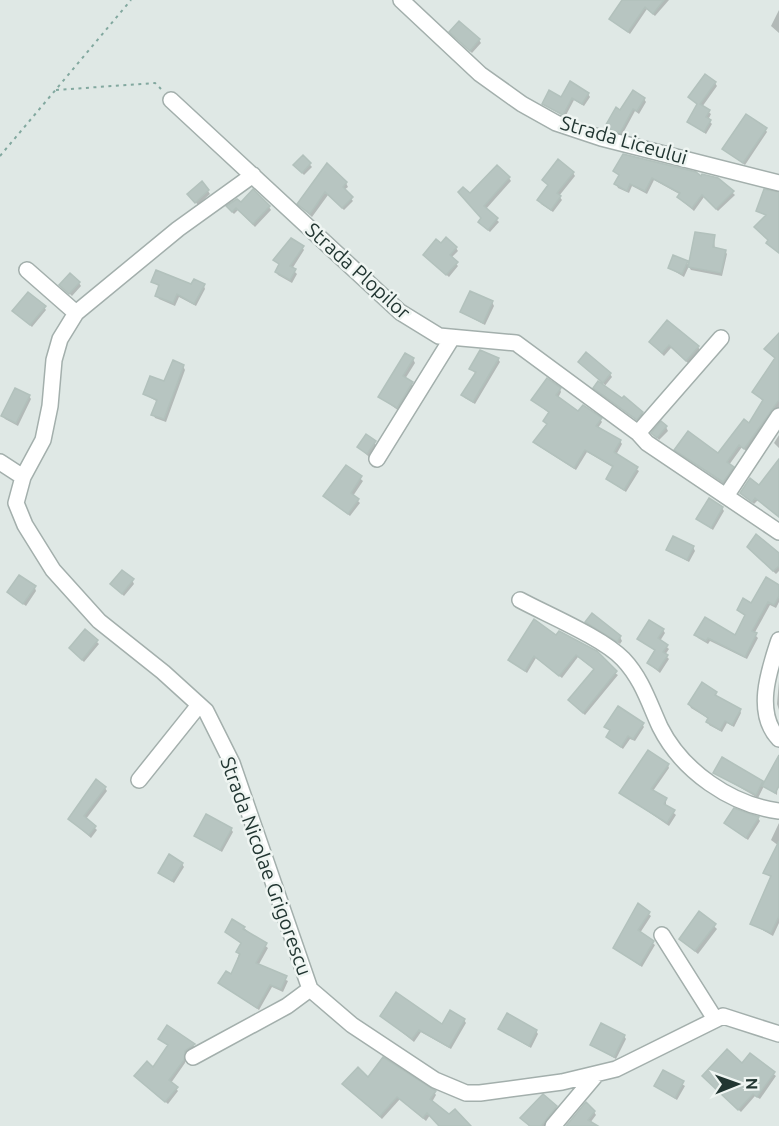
<svg xmlns="http://www.w3.org/2000/svg" width="779" height="1126" viewBox="0 0 779 1126" font-family="Ubuntu,sans-serif">
<rect width="100%" height="100%" fill="#dfe8e5"/>
<path fill="#0003" d="M 622,0 L 669,0 L 655,16 L 647,9 L 630,34 L 611,19 Z
M 779,10 L 779,33 L 771,26 Z
M 453,35 L 479,40 L 481,43 L 472,53 Z
M 715,83 L 717,86 L 702,107 L 711,114 L 708,120 L 712,124 L 706,134 L 689,122 L 698,105 L 690,97 Z
M 588,94 L 590,97 L 584,106 L 574,100 L 565,117 L 543,104 Z
M 644,99 L 646,102 L 639,114 L 635,111 L 622,135 L 607,131 L 605,128 L 621,112 Z
M 765,129 L 767,132 L 745,165 L 724,149 Z
M 303,157 L 312,167 L 304,175 L 295,165 Z
M 327,166 L 346,183 L 348,187 L 344,190 L 353,201 L 344,210 L 328,195 L 312,217 L 301,207 Z
M 615,171 L 717,179 L 735,195 L 718,211 L 704,197 L 694,211 L 681,200 L 681,195 L 654,180 L 647,194 L 632,186 L 629,193 L 618,188 L 616,184 L 620,176 Z
M 573,173 L 575,176 L 559,196 L 562,200 L 553,212 L 541,204 L 539,200 Z
M 509,178 L 511,181 L 486,209 L 499,222 L 490,232 L 479,222 L 482,219 L 470,195 Z
M 208,191 L 210,194 L 198,205 L 191,197 Z
M 241,205 L 269,207 L 271,210 L 255,227 L 238,210 L 234,214 L 230,210 Z
M 714,237 L 715,249 L 725,251 L 727,254 L 722,276 L 691,270 L 689,267 Z
M 441,245 L 456,248 L 458,251 L 451,258 L 458,266 L 449,277 L 427,258 Z
M 302,247 L 304,250 L 292,269 L 297,274 L 292,283 L 278,275 L 276,272 L 280,265 L 275,260 L 283,248 Z
M 687,263 L 689,266 L 684,277 L 669,268 Z
M 153,282 L 204,286 L 205,289 L 196,306 L 179,297 L 175,306 L 159,299 L 157,296 L 160,287 Z
M 79,283 L 81,286 L 72,296 L 61,285 Z
M 492,302 L 494,306 L 485,325 L 461,312 Z
M 44,307 L 46,310 L 32,327 L 14,311 Z
M 650,342 L 698,347 L 700,350 L 688,363 L 671,348 L 664,356 Z
M 779,345 L 779,410 L 772,414 L 746,451 L 742,447 L 729,465 L 735,471 L 725,485 L 676,450 L 718,455 L 749,425 L 764,402 L 754,392 L 776,359 L 768,352 Z
M 413,359 L 415,363 L 405,379 L 413,386 L 399,411 L 380,397 Z
M 498,359 L 500,362 L 475,404 L 465,398 L 463,395 L 476,374 L 471,369 Z
M 580,362 L 610,374 L 612,377 L 604,387 L 642,413 L 644,416 L 639,422 L 597,391 L 595,388 L 605,385 Z
M 183,366 L 185,370 L 166,422 L 155,418 L 153,414 L 158,402 L 144,394 L 165,383 Z
M 560,389 L 561,392 L 558,398 L 578,413 L 600,419 L 602,422 L 598,428 L 620,441 L 622,444 L 616,455 L 639,471 L 626,492 L 607,479 L 614,468 L 587,452 L 576,470 L 537,445 L 535,442 L 548,425 L 544,421 L 550,414 L 533,400 Z
M 29,396 L 31,399 L 18,426 L 5,419 L 3,416 Z
M 666,427 L 668,431 L 659,440 L 653,433 Z
M 779,435 L 779,448 L 774,443 Z
M 367,436 L 377,446 L 369,457 L 359,447 Z
M 779,460 L 779,517 L 758,500 L 754,504 L 742,493 L 759,487 Z
M 347,467 L 363,481 L 353,496 L 360,503 L 350,516 L 325,496 Z
M 722,508 L 724,511 L 713,530 L 698,519 Z
M 693,547 L 695,551 L 689,562 L 668,550 Z
M 748,547 L 779,556 L 779,571 L 776,574 Z
M 132,580 L 134,584 L 124,596 L 112,584 Z
M 779,586 L 779,602 L 776,608 L 770,605 L 754,634 L 758,638 L 747,659 L 710,641 L 708,644 L 698,638 L 696,635 L 736,637 L 746,617 L 738,610 L 751,605 Z
M 35,588 L 36,591 L 26,606 L 8,592 Z
M 592,615 L 620,637 L 622,641 L 620,644 L 589,625 L 587,622 Z
M 663,630 L 665,633 L 660,641 L 669,649 L 665,655 L 669,659 L 660,673 L 648,663 L 656,651 L 639,639 Z
M 86,631 L 99,644 L 84,662 L 71,649 Z
M 556,637 L 618,675 L 585,715 L 572,703 L 595,670 L 578,657 L 562,678 L 536,658 L 527,673 L 510,660 Z
M 779,681 L 779,710 L 777,704 Z
M 703,684 L 716,693 L 717,698 L 740,710 L 741,713 L 734,727 L 727,723 L 722,732 L 709,725 L 709,719 L 691,708 L 689,704 Z
M 642,724 L 644,727 L 635,741 L 630,739 L 623,749 L 607,737 L 611,732 L 606,727 Z
M 779,758 L 777,795 L 764,786 L 758,798 L 715,773 L 762,782 L 764,786 Z
M 668,765 L 669,768 L 653,791 L 666,799 L 666,806 L 676,815 L 669,826 L 621,793 Z
M 105,788 L 107,791 L 86,819 L 97,830 L 91,838 L 69,819 Z
M 758,818 L 760,821 L 748,840 L 726,823 Z
M 779,823 L 779,846 L 771,840 Z
M 231,829 L 233,832 L 222,852 L 196,836 Z
M 779,854 L 779,923 L 773,936 L 752,924 L 772,878 L 765,873 Z
M 182,864 L 184,867 L 174,883 L 160,873 Z
M 638,905 L 651,916 L 640,933 L 655,945 L 642,967 L 614,948 Z
M 700,913 L 717,929 L 698,954 L 680,939 Z
M 244,928 L 268,948 L 258,966 L 288,981 L 283,992 L 272,987 L 259,1010 L 220,983 L 232,976 L 242,944 L 226,932 Z
M 382,1016 L 442,1026 L 464,1020 L 466,1023 L 451,1049 L 421,1032 L 414,1042 Z
M 500,1029 L 536,1031 L 538,1034 L 531,1048 Z
M 624,1036 L 626,1039 L 616,1059 L 592,1045 Z
M 160,1039 L 193,1045 L 195,1048 L 186,1055 L 185,1063 L 171,1083 L 178,1091 L 168,1104 L 136,1076 L 154,1069 L 168,1046 Z
M 750,1055 L 776,1076 L 760,1099 L 755,1096 L 741,1112 L 706,1079 L 743,1066 Z
M 663,1072 L 685,1086 L 677,1100 L 656,1086 Z
M 368,1079 L 434,1092 L 436,1095 L 432,1102 L 449,1116 L 468,1126 L 439,1126 L 430,1115 L 426,1121 L 400,1099 L 382,1119 L 344,1084 Z
M 556,1107 L 558,1111 L 545,1126 L 529,1126 L 522,1118 Z
M 594,1112 L 596,1115 L 590,1123 L 595,1126 L 568,1126 Z"/>
<path fill="#b7c5c1" stroke="#b2c1bc" stroke-width="1.5" d="M 622,0 L 664,0 L 653,14 L 645,7 L 628,32 L 609,19 Z
M 459,21 L 480,39 L 470,51 L 449,32 Z
M 705,74 L 716,82 L 700,104 L 710,110 L 706,117 L 711,120 L 704,132 L 687,122 L 697,104 L 688,97 Z
M 570,81 L 589,93 L 582,104 L 572,98 L 563,115 L 542,104 L 549,90 L 561,97 Z
M 633,90 L 645,98 L 637,111 L 633,109 L 620,133 L 604,128 L 616,107 L 620,110 Z
M 746,114 L 767,128 L 743,163 L 722,149 Z
M 623,154 L 696,172 L 701,176 L 702,174 L 718,178 L 734,191 L 716,209 L 702,195 L 692,208 L 677,197 L 680,193 L 652,178 L 645,191 L 630,184 L 627,191 L 614,184 L 619,175 L 613,171 Z
M 303,155 L 311,163 L 302,173 L 293,165 Z
M 558,159 L 574,172 L 557,193 L 561,196 L 551,210 L 537,200 L 548,185 L 542,180 Z
M 327,163 L 347,182 L 343,187 L 353,197 L 342,208 L 325,192 L 310,214 L 297,204 Z
M 497,165 L 510,177 L 484,206 L 498,218 L 488,230 L 478,222 L 481,218 L 458,192 L 463,187 L 470,193 Z
M 202,181 L 209,190 L 195,203 L 187,194 Z
M 253,189 L 270,206 L 253,224 L 236,208 L 232,212 L 226,206 L 237,199 L 241,202 Z
M 764,189 L 779,192 L 779,253 L 766,243 L 768,240 L 754,227 L 766,215 L 756,211 Z
M 695,232 L 715,235 L 713,247 L 726,250 L 721,273 L 688,267 Z
M 446,237 L 457,247 L 450,255 L 458,262 L 446,275 L 423,255 L 436,239 L 441,243 Z
M 291,238 L 304,246 L 290,266 L 296,269 L 290,280 L 275,272 L 279,264 L 273,260 Z
M 673,255 L 688,261 L 682,274 L 668,268 Z
M 156,270 L 191,284 L 194,279 L 205,284 L 194,304 L 177,294 L 173,303 L 155,296 L 159,285 L 151,282 Z
M 70,273 L 80,282 L 69,294 L 59,285 Z
M 470,291 L 493,301 L 483,323 L 460,312 Z
M 28,292 L 46,306 L 30,325 L 12,311 Z
M 667,320 L 699,346 L 686,361 L 669,345 L 662,353 L 649,342 Z
M 779,333 L 779,400 L 744,449 L 739,445 L 727,462 L 734,467 L 723,482 L 674,450 L 688,431 L 718,453 L 744,419 L 749,423 L 763,400 L 752,392 L 775,358 L 764,349 Z
M 480,350 L 499,358 L 473,402 L 461,395 L 476,372 L 469,369 Z
M 586,352 L 611,373 L 603,383 L 578,362 Z
M 405,353 L 414,358 L 403,376 L 413,382 L 397,408 L 378,397 Z
M 173,360 L 184,365 L 164,419 L 151,415 L 157,400 L 143,394 L 150,376 L 164,381 Z
M 547,378 L 561,388 L 556,395 L 578,411 L 583,405 L 602,418 L 596,426 L 621,440 L 614,452 L 638,467 L 624,490 L 606,479 L 613,466 L 585,450 L 574,468 L 533,442 L 547,424 L 543,421 L 549,412 L 531,400 Z
M 598,381 L 622,398 L 624,396 L 643,412 L 637,420 L 593,388 Z
M 15,388 L 30,395 L 16,423 L 1,416 Z
M 661,421 L 667,426 L 657,438 L 651,433 Z
M 366,434 L 376,441 L 367,454 L 357,447 Z
M 779,459 L 779,517 L 755,498 L 752,502 L 740,493 L 750,478 L 759,485 Z
M 346,465 L 362,476 L 351,493 L 359,499 L 348,514 L 323,496 Z
M 709,498 L 723,507 L 711,528 L 696,519 Z
M 756,534 L 779,553 L 779,566 L 773,571 L 747,547 Z
M 673,536 L 694,546 L 687,560 L 666,550 Z
M 122,570 L 134,579 L 122,594 L 110,584 Z
M 19,575 L 36,586 L 23,604 L 7,592 Z
M 766,577 L 779,585 L 779,596 L 774,605 L 768,602 L 752,631 L 757,633 L 745,657 L 708,638 L 706,641 L 694,635 L 705,617 L 735,635 L 745,615 L 737,610 L 743,598 L 751,603 Z
M 592,613 L 621,636 L 617,642 L 585,622 Z
M 534,619 L 556,635 L 559,631 L 597,651 L 617,671 L 583,713 L 568,700 L 594,669 L 576,655 L 559,676 L 534,656 L 525,671 L 508,660 Z
M 649,620 L 664,629 L 658,638 L 668,645 L 663,652 L 668,655 L 658,670 L 647,663 L 655,650 L 637,639 Z
M 85,629 L 98,640 L 82,660 L 69,648 Z
M 702,682 L 717,692 L 715,695 L 741,709 L 732,725 L 725,721 L 720,730 L 706,722 L 708,718 L 688,704 Z
M 618,706 L 644,723 L 633,739 L 628,736 L 621,747 L 606,737 L 610,730 L 604,727 Z
M 648,750 L 669,764 L 651,789 L 667,798 L 664,804 L 675,810 L 667,823 L 619,793 Z
M 779,755 L 779,786 L 775,793 L 762,786 Z
M 722,757 L 763,781 L 756,795 L 713,773 Z
M 96,779 L 106,787 L 84,816 L 96,826 L 89,835 L 68,819 Z
M 734,808 L 759,817 L 746,838 L 724,823 Z
M 206,814 L 232,828 L 220,850 L 194,836 Z
M 779,841 L 779,916 L 771,933 L 750,924 L 771,876 L 763,873 Z
M 169,854 L 183,863 L 172,881 L 158,873 Z
M 638,903 L 650,912 L 638,930 L 654,941 L 640,965 L 613,948 Z
M 699,911 L 716,924 L 695,951 L 679,939 Z
M 232,919 L 245,927 L 243,929 L 267,943 L 256,963 L 287,976 L 281,989 L 270,985 L 257,1008 L 218,983 L 226,971 L 231,974 L 240,954 L 236,952 L 241,943 L 225,932 Z
M 396,992 L 442,1024 L 450,1010 L 465,1019 L 449,1047 L 419,1030 L 412,1039 L 380,1016 Z
M 507,1013 L 537,1030 L 529,1046 L 498,1029 Z
M 601,1023 L 625,1035 L 614,1057 L 590,1045 Z
M 167,1025 L 195,1044 L 185,1051 L 184,1060 L 169,1080 L 178,1087 L 165,1102 L 134,1076 L 147,1061 L 153,1067 L 168,1045 L 158,1039 Z
M 727,1049 L 742,1063 L 750,1053 L 775,1072 L 757,1097 L 753,1094 L 738,1110 L 702,1076 Z
M 383,1057 L 436,1091 L 430,1099 L 449,1114 L 455,1109 L 471,1126 L 439,1126 L 427,1113 L 423,1118 L 397,1097 L 380,1116 L 342,1084 L 358,1067 L 368,1077 Z
M 663,1070 L 684,1081 L 675,1098 L 654,1086 Z
M 543,1094 L 557,1106 L 541,1126 L 530,1126 L 520,1118 Z
M 586,1102 L 595,1111 L 588,1120 L 598,1126 L 566,1126 Z"/>
<g fill="none" stroke-linecap="round" stroke-linejoin="round">
<defs>
<path id="minor" d="M 401,0 L 480,74 L 522,104 L 556,123 L 601,138 L 779,183
M 171,100 L 400,312 L 439,336 L 516,343 L 638,433 L 647,443 L 779,532
M 27,270 L 76,313
M 638,433 L 721,338
M 377,459 L 452,338
M 0,462 L 23,477 L 16,503 L 25,525 L 53,570 L 99,621 L 163,672 L 206,711 L 232,763 L 310,989 L 352,1025 L 435,1080 L 466,1093 L 480,1093 L 562,1082 L 616,1069 L 723,1016 L 779,1034
M 23,477 L 43,440 L 50,406 L 54,360 L 60,339 L 76,313 L 178,229 L 253,175
M 726,496 L 779,416
M 520,600 C 548,615 603,638 623,659 C 642,679 649,703 660,727 C 682,771 731,805 779,811
M 779,640 C 769,670 754,713 779,739
M 139,780 L 199,705
M 662,935 L 715,1019
M 193,1057 L 287,1006 L 310,989
M 553,1126 L 596,1075"/>
</defs>
<use href="#minor" stroke="#a3afac" stroke-width="18"/>
<path stroke="#82a89f" stroke-width="2" stroke-dasharray="3 4.5" stroke-linecap="butt" d="M 56,90 L 155,83 L 161,89
M 0,156 L 131,0"/>
<use href="#minor" stroke="#fff" stroke-width="15"/>
</g>
<g text-anchor="middle" stroke-width="5" stroke-linejoin="round" paint-order="stroke">
<g font-size="20" fill="#223632" stroke="#eff5f2">
<text transform="translate(624 140) rotate(16)" y="7">Strada Liceului</text>
<text transform="translate(358 271) rotate(42)" y="7">Strada Plopilor</text>
<text transform="translate(266 866) rotate(70)" y="7">Strada Nicolae Grigorescu</text>
</g>
</g>
<g transform="translate(737 1084) rotate(89)" stroke="#eff5f2" stroke-width="4.5" paint-order="stroke">
<path d="M0-4.5L10 22L0 15L-10 22Z" fill="#223632"/>
<text y="-9" font-size="16" font-weight="bold" text-anchor="middle" fill="#223632">N</text>
</g>
</svg>
